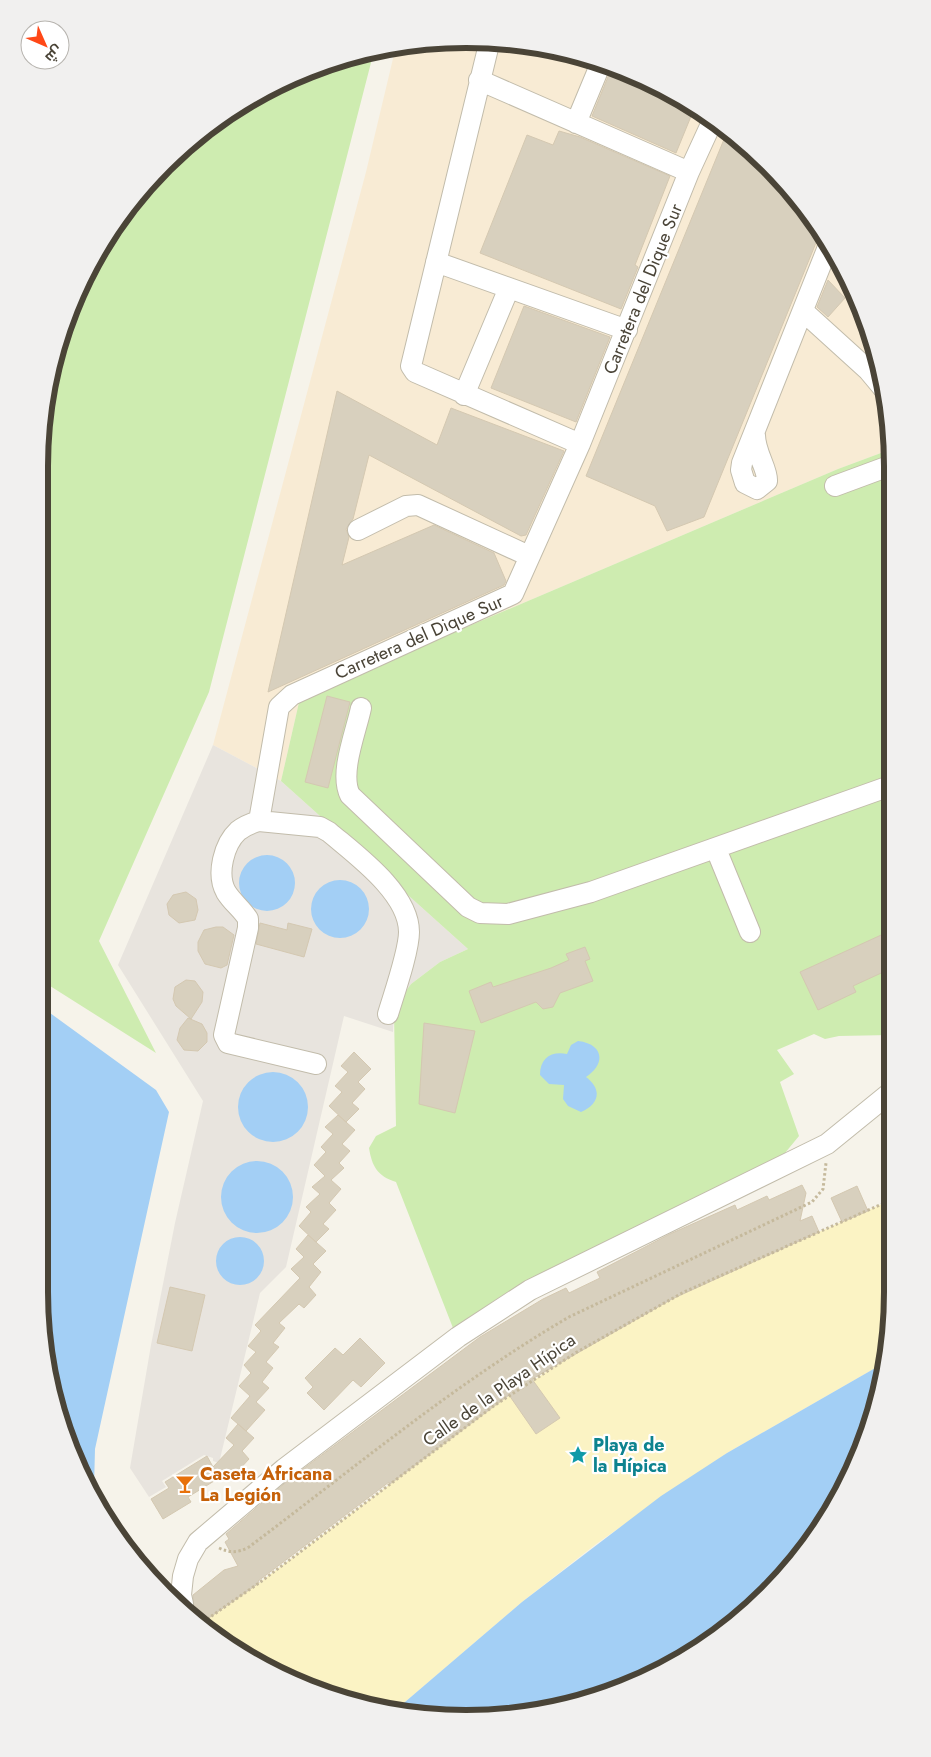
<svg xmlns="http://www.w3.org/2000/svg" width="931" height="1757" viewBox="0 0 931 1757" font-family="Jost,Cairo,sans-serif">
  <style>
    .commercial { fill: #f8ebd4 }
    .industrial { fill: #e8e4de }
    .green { fill: #ceecb0 }
    .sand { fill: #fbf3c4 }
    .water { fill: #a3cff5 }
    .building { fill: #d8d0be; stroke: #d4c8b1 }
    .lines { fill: none; stroke-linecap: round; stroke-linejoin: round }
    .minor-casing { stroke: #c2bcab; stroke-width: 22 }
    .path { stroke: #c5b99c; stroke-width: 3; stroke-dasharray: 2.5 2.5; stroke-linecap: butt }
    .minor { stroke: #fff; stroke-width: 20 }
    .labels { text-anchor: middle; stroke-width: 4.5; stroke-linejoin: round; paint-order: stroke }
    .street-label { font-size: 18px; fill: #4a4437; stroke: #fff }
    .culture-label { font-size: 18px; font-weight: bold; fill: #0d838f; stroke: #fff; text-anchor: start }
    .food-label { font-size: 18px; font-weight: bold; fill: #c56008; stroke: #fff; text-anchor: start }
    .rim { fill: none; stroke: #4a4437; stroke-width: 6 }
  </style>
  <rect width="100%" height="100%" fill="#f6f3ea"/>
  <path class="commercial" d="M494 40 576 53 655 83 747 144 804 206 860 302 889 410V450L838 469 300 698 281 781 213 745 366 172 396 46 410 42Z"/>
  <path class="industrial" d="M213 745 281 781 468 949 440 962 411 984 394 1013 393 1032 344 1016 286 1267 260 1293 219 1463 213 1461V1458L204 1455 162 1481 166 1487 149 1497 130 1468 151 1345 175 1223 203 1101 118 965Z"/>
  <path class="green" d="M374 51 209 692 99 941 156 1053 39 979 40 438 53 355 83 277 127 205 184 144 252 96 329 61Z
    M889 450 890 1035 839 1036 825 1039 814 1034 777 1050 794 1074 780 1082 799 1136 785 1153 503 1295 453 1328 396 1182C377 1176 372 1166 369 1148L376 1136 396 1126 394 1013 401 998 411 984 440 962 468 949 281 781 300 698 838 469Z"/>
  <path class="sand" d="M891 1200V1319L884 1363 727 1453 596 1544 522 1602 398 1708 355 1704 229 1646 203 1622 259 1583 495 1405 577 1352 684 1292Z"/>
  <path class="water" d="M239 883a28 28 0 1 1 56 0a28 28 0 1 1-56 0Z
    M311 909a29 29 0 1 1 58 0a29 29 0 1 1-58 0Z
    M39 1005 156 1090 169 1112 95 1449 94 1487 97 1495 61 1429 39 1291Z
    M578 1041C604 1044 606 1064 586 1077 602 1089 600 1104 581 1112L568 1106 563 1099 564 1085 549 1084 540 1075C540 1058 551 1051 567 1054L571 1045Z
    M238 1107a35 35 0 1 1 70 0a35 35 0 1 1-70 0Z
    M221 1197a36 36 0 1 1 72 0a36 36 0 1 1-72 0Z
    M216 1261a24 24 0 1 1 48 0a24 24 0 1 1-48 0Z
    M884 1363 878 1402 848 1481 804 1552 747 1612 629 1686 494 1717 398 1708 522 1602 661 1496 727 1453Z"/>
  <path class="building" d="M612 67 654 83 694 109 676 153 592 116Z
    M559 131 580 137 670 176 635 265 638 267 621 309 480 253 527 135 553 145Z
    M727 132 747 144 804 206 820 233 704 517 667 531 655 506 586 476Z
    M828 280 845 298 828 317 817 307Z
    M524 306 610 337 576 422 491 388Z
    M337 391 437 445 451 408 564 451 526 535 521 536 369 455 353 519 346 529 349 537 342 565 434 525 494 553 506 581 504 585 268 692Z
    M327 696 350 702 328 788 305 782Z
    M186 892 196 899 198 910 195 920 179 923 169 915 167 904 173 895Z
    M260 923 287 930 288 923 312 929 304 957 256 944Z
    M216 927H223L234 935 227 965 221 968 205 964 198 951V942L204 930Z
    M890 931V969L853 986 856 992 818 1010 800 972Z
    M585 947 590 959 585 961 593 981 560 993 553 1007 543 1009 536 1002 481 1023 469 991 491 982 493 987 551 968 569 960 566 954Z
    M186 980 195 981 203 992 202 1002 191 1019 176 1006 173 999 175 987Z
    M188 1018 202 1024 207 1033V1042L198 1051 184 1050 177 1040 180 1028Z
    M424 1023 475 1031 455 1113 419 1104Z
    M354 1052 371 1069 358 1082 365 1089 352 1103 359 1109 346 1122 329 1106 342 1092 335 1086 348 1072 341 1066Z
    M338 1115 355 1130 342 1144 350 1151 339 1163 344 1168 331 1180 341 1189 329 1203 336 1210 323 1224 329 1229 316 1242 299 1226 311 1212 306 1207 320 1194 312 1187 325 1176 314 1165 326 1152 321 1147 333 1134 325 1127Z
    M802 1185 806 1193 800 1221 812 1216 819 1232 672 1299 532 1379 560 1418 536 1434 509 1395 390 1484 389 1482 258 1581 259 1583 203 1622 193 1614V1595L224 1570 238 1566 225 1542 229 1539 226 1534 291 1478 480 1337 543 1299 566 1288 569 1293 600 1278 597 1272 670 1234 735 1205 737 1210 767 1196 769 1200Z
    M857 1186 868 1211 842 1222 831 1198Z
    M308 1235 326 1251 313 1264 321 1272 309 1287 316 1295 304 1308 299 1304 279 1323 285 1328 273 1343 279 1347 266 1362 273 1368 262 1382 269 1388 256 1402 265 1410 246 1431 231 1418 250 1396 239 1386 251 1373 244 1365 256 1352 248 1346 261 1331 255 1325 300 1278 291 1269 304 1257 296 1249Z
    M170 1287 205 1295 192 1351 157 1343Z
    M360 1338 385 1363 361 1387 353 1380 324 1410 307 1393 313 1387 305 1378 335 1348 343 1355Z
    M238 1424 254 1438 242 1451 249 1459 236 1473 232 1470 188 1497 191 1502 163 1519 151 1499 169 1488 165 1482 207 1456 213 1467 234 1445 226 1438Z"/>
  <g class="lines">
    <g class="minor-casing">
      <path id="minor" d="M490 40 411 366 415 372 580 444
        M479 80 689 172
        M576 123 601 63
        M436 262 627 330
        M803 311 868 370 883 388
        M464 395 509 288
        M755 435C755 453 768 469 767 481L757 489 745 483 741 470 742 463 828 247
        M835 486 889 466
        M358 530 406 506 418 505 529 556
        M361 708C356 732 339 773 350 795L468 907 480 913 508 914 591 892 890 786
        M259 821 320 827 329 832C356 855 409 893 409 932 409 951 394 994 388 1014
        M716 849 750 932
        M316 1064 228 1043 224 1035 248 928V919C242 909 232 902 226 892 216 874 224 844 238 831 244 826 252 823 259 821L279 707 292 695 513 594 580 444 689 172 712 122
        M183 1604 181 1595 183 1576 188 1559 198 1542 284 1469 458 1337 530 1290 827 1144 891 1092"/>
    </g>
    <path class="path" d="M219 1548C230 1553 238 1553 249 1547 354 1468 456 1383 569 1317L812 1202 823 1189 826 1163
      M203 1622 259 1583 495 1405 577 1352 684 1292 891 1200"/>
    <use href="#minor" class="minor"/>
  </g>
  <defs>
    <g id="sight-bare" transform="scale(1.5)"><path d="M0-6L1.8-2.2L6-1.7L2.9 1.2L3.7 5.4L0 3.3L-3.7 5.4L-2.9 1.2L-6-1.7L-1.8-2.2Z" fill="#0f9aa8" stroke="#fff" stroke-width="2.5" paint-order="stroke"/></g>
    <g id="bar-bare" transform="scale(1.5)"><path d="M-6-5H6L.8 .8V4.5H3.5V6h-7V4.5H-.8V.8Z" fill="#e8710a" stroke="#fff" stroke-width="2.5" paint-order="stroke"/></g>
  </defs>
  <g fill-rule="evenodd">
    <use href="#sight-bare" x="578" y="1455"/>
    <use href="#bar-bare" x="185" y="1484"/>
  </g>
  <g class="labels">
    <g class="street-label">
      <text transform="translate(643 289) rotate(-68)" y="6">Carretera del Dique Sur</text>
      <text transform="translate(419 637) rotate(-24)" y="6">Carretera del Dique Sur</text>
      <text transform="translate(499 1390) rotate(-35)" y="6">Calle de la Playa Hípica</text>
    </g>
    <g class="culture-label">
      <text x="593" y="1451">Playa de<tspan x="593" dy="21">la Hípica</tspan></text>
    </g>
    <g class="food-label">
      <text x="200" y="1480">Caseta Africana<tspan x="200" dy="21">La Legión</tspan></text>
    </g>
  </g>
  <path d="M0 0H931V1757H0ZM466 48H466A418 418 0 0 1 884 466V1292A418 418 0 0 1 466 1710H466A418 418 0 0 1 48 1292V466A418 418 0 0 1 466 48Z" fill="#f1f0ef" fill-rule="evenodd"/>
  <path class="rim" d="M466 48H466A418 418 0 0 1 884 466V1292A418 418 0 0 1 466 1710H466A418 418 0 0 1 48 1292V466A418 418 0 0 1 466 48Z"/>
  <g transform="translate(45 45) rotate(135)"><circle r="24" fill="#ffffff" stroke="#b7b4af"/>
  <path d="M0-4L9 19L0 12L-9 19Z" fill="#ff4817"/>
  <text y="-8" font-size="14" font-weight="bold" text-anchor="middle" fill="#4a4437">ش</text>
  </g>
</svg>
